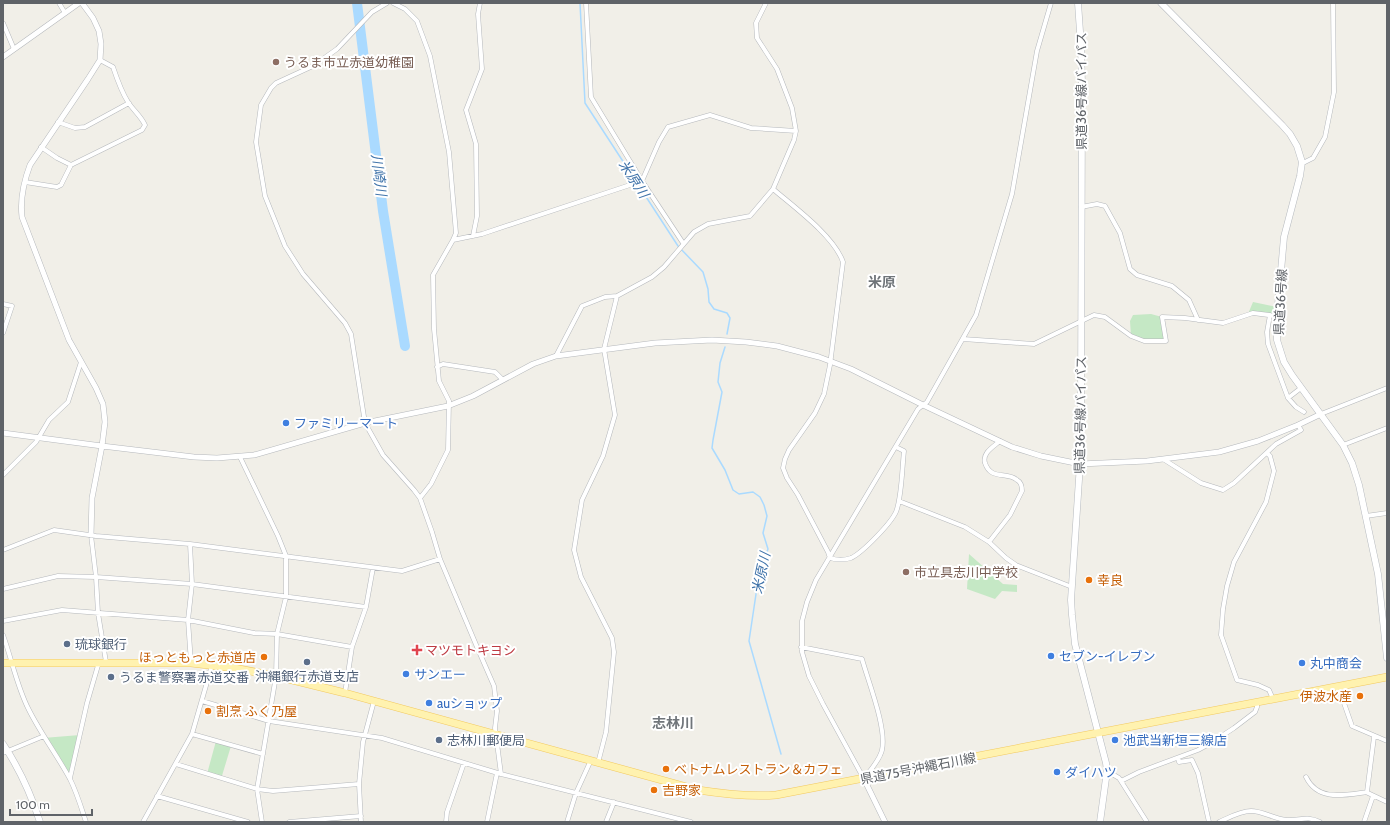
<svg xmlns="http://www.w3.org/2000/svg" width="1390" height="825" viewBox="0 0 1390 825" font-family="Cabin,'Noto Sans JP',sans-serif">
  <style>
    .green { fill: #c5e8c5 }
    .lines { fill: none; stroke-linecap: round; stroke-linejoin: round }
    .stream { stroke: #aadaff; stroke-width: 1.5 }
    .river { stroke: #aadaff; stroke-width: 10 }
    .minor-casing { stroke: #b5b8bc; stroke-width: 5 }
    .tertiary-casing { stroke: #b5b8bc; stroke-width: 6 }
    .secondary-casing { stroke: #b6babf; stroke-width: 7 }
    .primary-casing { stroke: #f2c960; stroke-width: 8 }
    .minor { stroke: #fff; stroke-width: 4 }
    .tertiary { stroke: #fff; stroke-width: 5 }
    .secondary { stroke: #fff; stroke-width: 6 }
    .primary { stroke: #fff2af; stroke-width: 7 }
    .education-dot { fill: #8d6e63; stroke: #fff; stroke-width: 1.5 }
    .shop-dot { fill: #3f7fe0; stroke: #fff; stroke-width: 1.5 }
    .food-dot { fill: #e8710a; stroke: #fff; stroke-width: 1.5 }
    .service-dot { fill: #5c6f8a; stroke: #fff; stroke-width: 1.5 }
    .health-dot { fill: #e0444e; stroke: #fff; stroke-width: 1.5 }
    .labels { text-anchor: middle; stroke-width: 4; stroke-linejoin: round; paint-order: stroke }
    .education-label { font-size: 13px; fill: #785e54; stroke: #fff; text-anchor: start }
    .street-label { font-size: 13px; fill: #5f6368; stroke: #fff }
    .shop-label { font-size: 13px; fill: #366cbe; stroke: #fff; text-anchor: start }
    .food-label { font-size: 13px; fill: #c56008; stroke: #fff; text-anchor: start }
    .service-label { font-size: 13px; fill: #4e5e75; stroke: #fff; text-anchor: start }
    .health-label { font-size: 13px; fill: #be3a42; stroke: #fff; text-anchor: start }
    .water-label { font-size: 14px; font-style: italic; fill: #4174aa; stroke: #fff }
    .neighbourhood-label { font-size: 14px; font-weight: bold; fill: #70757a; stroke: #fff }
  </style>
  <rect width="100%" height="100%" fill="#f1efe8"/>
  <path class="green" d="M1253 302 1277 307 1275 316 1248 314Z
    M1151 314 1162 317 1166 341H1144L1131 336 1130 321 1133 315Z
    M969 554 1003 584 1017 585V592L1002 591 995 599 967 589Z
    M80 735 70 778 43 738Z
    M216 741 231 746 221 779 207 774Z"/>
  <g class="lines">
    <path class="stream" d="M580 3 585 103 678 246 703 272 708 289 709 302 714 309 727 313 730 318 727 334
      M725 347 720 363 718 382 722 392 713 440 712 448 725 470 733 490 739 494 753 492 760 497 764 505 767 516 763 533 768 549 759 574 749 641 781 754"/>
    <path class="river" d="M357 3 383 211 405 346"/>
    <g class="minor-casing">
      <path id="minor" d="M59 3 65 13
        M387 3 372 12 337 49 313 66 276 83 271 88 261 105 256 142 265 196 285 246 303 274 345 323 351 334 365 423 383 455 414 490 420 498 432 532 440 559 477 647 494 686 497 711 495 728 501 774
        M393 3 405 9 417 21 430 56 449 152 456 233 453 240 433 275 434 329 439 381 449 401 448 450 431 484 420 498
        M586 3 591 97 642 181 683 243
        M3 23 14 49
        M58 122 75 128 85 127 129 103
        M41 147 57 158 71 165 142 130 145 125C141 116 133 110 128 102 121 91 117 79 113 67L100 60
        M1302 162H1305L1313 158 1325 137 1334 92 1333 3
        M642 181 659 142 668 127 710 115 751 128 796 131
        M25 182 57 187 61 185 71 165
        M773 189C794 207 834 236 843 262L830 365 824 394 815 413 789 450 785 459 783 468 787 478 798 495 828 552 830 558C836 560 845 560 851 558 862 553 894 521 897 509 902 492 902 469 904 451L896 447
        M1081 207 1097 204 1105 206 1120 233 1130 269 1137 275 1172 286 1189 300 1198 320
        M473 236 477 216 476 144 466 110 482 69 478 14 480 3
        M453 240 482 234 642 181
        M3 304 12 306 3 333
        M1270 315 1267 332 1268 344 1288 398 1296 407 1304 412
        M963 339 1034 344 1094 315 1105 317 1131 336 1144 341H1166L1162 317 1185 318 1223 323 1253 313 1277 316
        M556 356 582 306 605 297 617 296 652 277 664 267 694 232 708 224 750 216 773 189 794 140 796 131 792 108 777 69 757 38 756 23 766 3
        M437 367 443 364 495 372 503 380
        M1288 398 1301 388
        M1321 414 1387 388
        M1343 445 1387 428
        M1267 453 1270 456 1274 471 1266 502 1234 562 1227 586 1223 609 1221 635 1237 680 1258 685 1269 690 1273 699
        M240 457 278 536 286 556V597L277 634 276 676 257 789 262 822
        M1163 459 1201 483 1223 490 1234 483 1276 444 1301 430 1298 425
        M3 475 36 442 49 420 68 402 81 362
        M899 501 965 527 989 542 1006 558 1016 565 1072 587
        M1366 516 1387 513
        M91 535 96 577 98 613 106 662
        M989 542 1010 515 1022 491C1022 487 1021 482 1017 480 1007 471 991 481 985 463 982 453 993 447 1000 441
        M190 544 192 584 188 620 191 663
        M3 550 54 530 96 536 190 544 402 571 440 559
        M3 589 58 576 96 577 192 584 366 607
        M3 621 62 610 188 620 254 633 277 634 352 647
        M3 635C12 660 17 687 29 710 41 734 57 755 70 779 77 793 81 807 86 822
        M801 647 862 659C868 681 887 728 882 750 880 760 870 770 864 779L823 704 809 676 802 652V621L807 602 816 580 918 409 927 402 976 315 1012 194 1037 51 1051 3
        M1338 686 1352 726 1387 741
        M345 693 352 647 366 607 373 568
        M202 701 269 721 382 738 501 774 691 822
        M192 734 263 754
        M3 753 44 736
        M1178 758 1179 762 1192 760 1198 773 1209 822
        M598 763 606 732 614 652 612 638 581 577 574 550 582 500 603 456 615 415 604 349 617 296
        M176 764 257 789 273 791 359 784
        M1107 771 1119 778 1147 822
        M1306 777C1318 802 1345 795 1367 792L1368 793 1387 802
        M70 778 87 703 99 662
        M1121 781 1139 772 1198 750 1211 743 1234 728 1255 712 1257 707V702
        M1367 792 1374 737
        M157 796 248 822
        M143 822 192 734 212 665
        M289 822 361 816
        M361 822 359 784 363 742 374 701
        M446 822 447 812 464 763
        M487 822 497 773
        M567 822 576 793 591 760
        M606 822 614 802
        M1219 822C1228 818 1240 811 1251 811 1263 811 1274 819 1287 820 1300 821 1307 815 1320 822
        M1364 822 1373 796"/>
    </g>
    <g class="tertiary-casing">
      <path id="tertiary" d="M82 3 93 18 99 31 101 44 100 60 88 79 30 165C24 181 20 200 22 217L69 340 96 388 103 404 105 422 102 446 92 498 91 535
        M3 57 79 3
        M3 433 102 446 194 457 217 458 254 455 365 423 448 406 473 396 533 364 556 356 655 343 712 340 746 342 777 346 819 357 851 369 923 405 1012 447 1041 456 1080 464 1147 461 1219 452 1258 441 1298 425 1321 414
        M864 779 885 822"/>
    </g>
    <g class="secondary-casing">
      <path id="secondary" d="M1078 3 1081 46 1082 86 1081 415 1080 464 1071 600 1072 615 1075 644 1106 763 1107 771 1100 822
        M1161 3 1282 125 1290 134 1297 146 1302 162 1300 176 1284 237 1277 316V340L1284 362 1292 375 1343 445 1352 463 1359 485 1378 574 1387 658
        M3 744C19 768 31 794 40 822"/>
    </g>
    <g class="primary-casing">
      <path id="primary" d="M3 663H191L234 668 276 676 345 693 698 790C724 794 750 797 776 795L1387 677"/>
    </g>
    <use href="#minor" class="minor"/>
    <use href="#tertiary" class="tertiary"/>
    <use href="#secondary" class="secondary"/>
    <use href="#primary" class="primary"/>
  </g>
  <g class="education-dot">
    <circle cx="276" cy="62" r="4"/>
    <circle cx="906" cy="572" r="4"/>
  </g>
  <g class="shop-dot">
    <circle cx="286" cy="423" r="4"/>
    <circle cx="1051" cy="656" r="4"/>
    <circle cx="1302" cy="663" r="4"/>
    <circle cx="406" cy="674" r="4"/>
    <circle cx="429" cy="703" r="4"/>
    <circle cx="1115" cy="740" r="4"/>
    <circle cx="1057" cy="772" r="4"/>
  </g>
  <g class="food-dot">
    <circle cx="1089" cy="580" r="4"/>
    <circle cx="264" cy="657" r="4"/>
    <circle cx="1360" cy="696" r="4"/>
    <circle cx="208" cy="711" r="4"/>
    <circle cx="666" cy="769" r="4"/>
    <circle cx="654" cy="790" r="4"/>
  </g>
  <g class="service-dot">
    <circle cx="67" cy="644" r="4"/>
    <circle cx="307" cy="662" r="4"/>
    <circle cx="111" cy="677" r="4"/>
    <circle cx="439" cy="740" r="4"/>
  </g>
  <path class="health-dot" d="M415 644h4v4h4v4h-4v4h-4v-4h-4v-4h4z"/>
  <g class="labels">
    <g class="education-label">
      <text x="284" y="67">うるま市立赤道幼稚園</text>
      <text x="914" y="577">市立具志川中学校</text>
    </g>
    <g class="street-label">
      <text transform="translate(1081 91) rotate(-90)" y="5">県道36号線バイパス</text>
      <text transform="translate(1280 302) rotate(-87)" y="5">県道36号線</text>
      <text transform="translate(1080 415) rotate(-89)" y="5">県道36号線バイパス</text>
      <text transform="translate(918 768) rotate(-11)" y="5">県道75号沖縄石川線</text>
    </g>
    <g class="shop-label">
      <text x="294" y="428">ファミリーマート</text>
      <text x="1059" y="661">セブン-イレブン</text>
      <text x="1310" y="668">丸中商会</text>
      <text x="414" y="679">サンエー</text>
      <text x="437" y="708">auショップ</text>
      <text x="1123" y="745">池武当新垣三線店</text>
      <text x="1065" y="777">ダイハツ</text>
    </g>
    <g class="food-label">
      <text x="1097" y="585">幸良</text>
      <text x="256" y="662" text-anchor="end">ほっともっと赤道店</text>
      <text x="1352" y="701" text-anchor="end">伊波水産</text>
      <text x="216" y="716">割烹 ふく乃屋</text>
      <text x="674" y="774">ベトナムレストラン＆カフェ</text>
      <text x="662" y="795">吉野家</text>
    </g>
    <g class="service-label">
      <text x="75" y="649">琉球銀行</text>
      <text x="307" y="681" text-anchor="middle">沖縄銀行赤道支店</text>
      <text x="119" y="682">うるま警察署赤道交番</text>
      <text x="447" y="745">志林川郵便局</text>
    </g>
    <g class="health-label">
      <text x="425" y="655">マツモトキヨシ</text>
    </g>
    <g class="water-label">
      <text transform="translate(379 175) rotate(83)" y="5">川崎川</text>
      <text transform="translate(634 179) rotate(57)" y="5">米原川</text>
      <text transform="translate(761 573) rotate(-78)" y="5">米原川</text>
    </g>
    <g class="neighbourhood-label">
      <text x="882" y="287">米原</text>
      <text x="673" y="728">志林川</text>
    </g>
  </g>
  <rect width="1390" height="825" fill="none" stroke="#5f6368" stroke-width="8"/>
  <path d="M10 809v6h82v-6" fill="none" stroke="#5f6368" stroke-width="2"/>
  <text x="16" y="809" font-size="12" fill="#5f6368" stroke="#ffffff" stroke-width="3" paint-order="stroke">100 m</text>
</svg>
